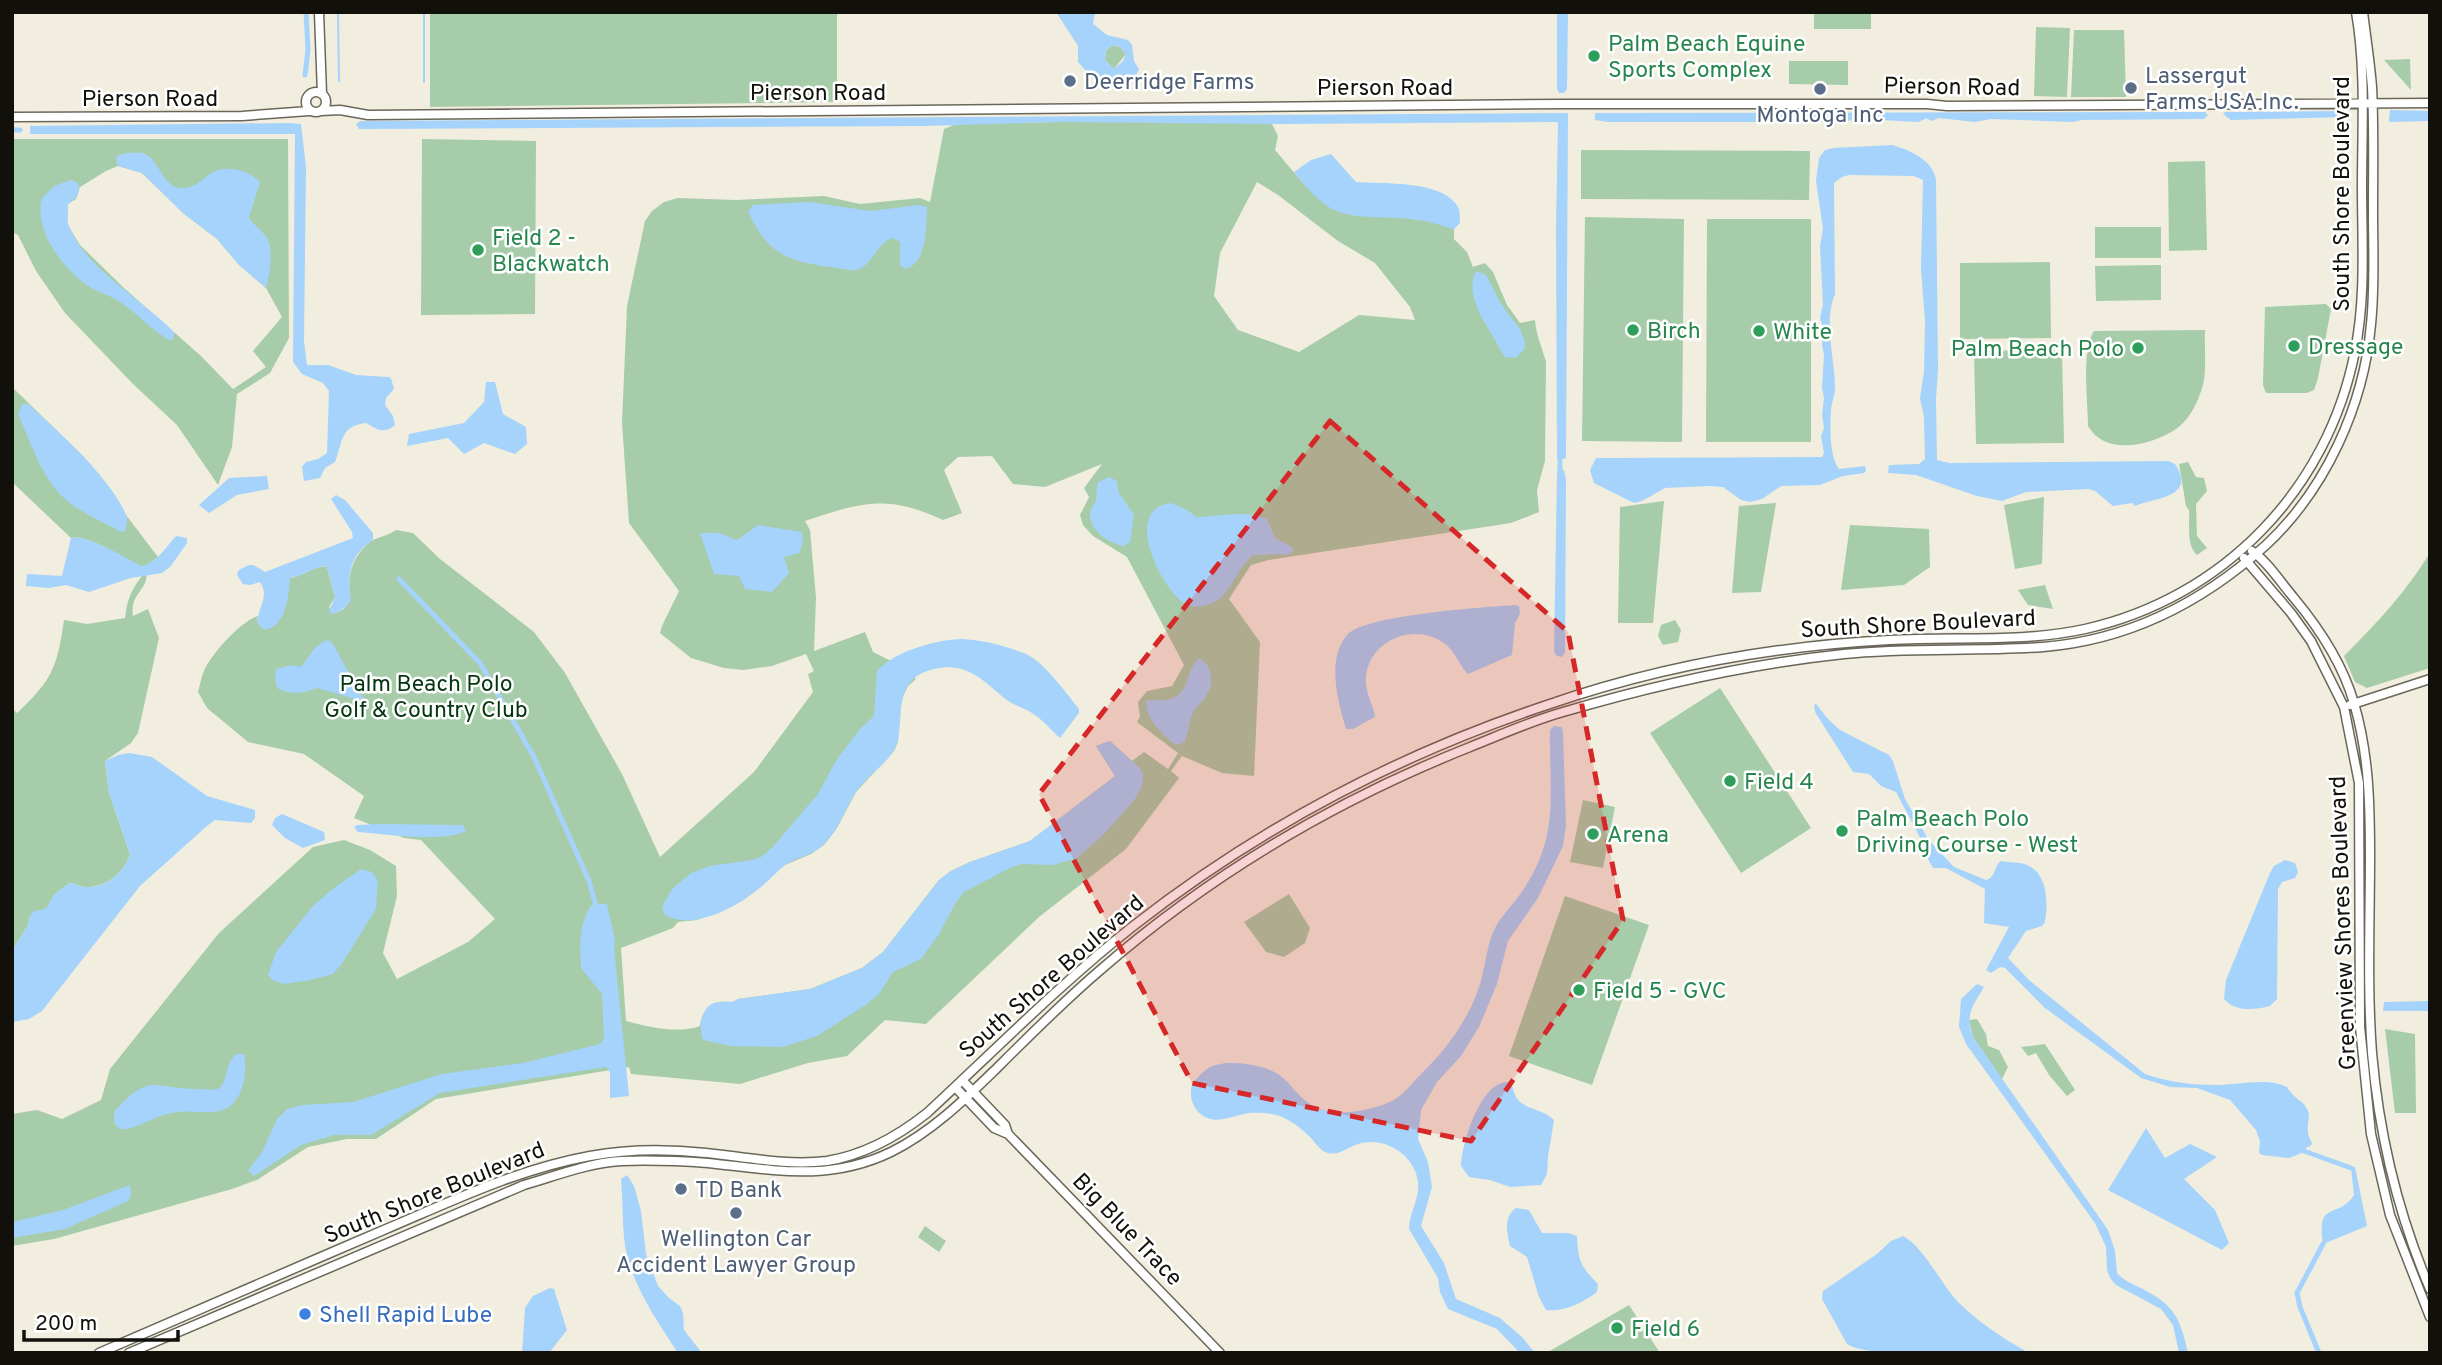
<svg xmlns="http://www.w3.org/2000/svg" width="2442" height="1365" viewBox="0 0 2442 1365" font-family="Overpass,sans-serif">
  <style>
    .green { fill: #a6cca9; fill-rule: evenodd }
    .water { fill: #a5d3fb; fill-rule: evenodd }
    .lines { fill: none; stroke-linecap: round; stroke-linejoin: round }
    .stream { stroke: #a5d3fb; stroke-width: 2 }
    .canal { stroke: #a5d3fb; stroke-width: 5 }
    .secondary-casing { stroke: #6a675a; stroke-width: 11 }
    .secondary { stroke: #fff; stroke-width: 8 }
    .marked { fill: #d62828; fill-opacity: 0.2; stroke: #d62828; stroke-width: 5; stroke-dasharray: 14 9; stroke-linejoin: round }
    .leisure-dot { fill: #2e9e5b; stroke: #fff; stroke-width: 2.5 }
    .service-dot { fill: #5c6f8a; stroke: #fff; stroke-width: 2.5 }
    .shop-dot { fill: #3f7fe0; stroke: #fff; stroke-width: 2.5 }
    .labels { text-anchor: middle; stroke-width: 5; stroke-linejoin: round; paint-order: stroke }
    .leisure-label { font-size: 23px; fill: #27864d; stroke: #fff; text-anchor: start }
    .service-label { font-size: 23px; fill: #4e5e75; stroke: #fff; text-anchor: start }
    .street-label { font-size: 23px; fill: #11100b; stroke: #fff }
    .park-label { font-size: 23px; fill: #043610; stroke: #fff }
    .shop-label { font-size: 23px; fill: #366cbe; stroke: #fff; text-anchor: start }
  </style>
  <rect width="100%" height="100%" fill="#f1eedf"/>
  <path class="green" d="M430 12H837V102L430 107Z
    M1814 12H1871V29H1814Z
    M2036 27 2070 28 2067 97 2034 96Z
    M2074 30H2124L2126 97H2071Z
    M1112 45 1120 47 1126 54 1114 69 1105 60 1106 51Z
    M2410 59 2411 90 2384 60Z
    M1789 61H1848V85L1789 84Z
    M1059 122H1271L1278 136 1275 150 1302 182 1333 209 1436 222 1454 229V239L1467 252 1473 267 1485 263 1493 272 1507 305 1520 323 1535 320C1536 335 1542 347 1546 362L1545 461 1537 490 1539 512 1511 523 1269 560 1251 565 1229 599 1260 642 1254 776 1222 773 1182 756 1171 771 1179 778 1126 849 1039 917 926 1024 885 1020 847 1056 808 1063 740 1084 631 1074 629 1067 436 1099 376 1139H347L308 1147 257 1180 232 1189 54 1239 12 1246V1114L37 1110 62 1119 101 1100 110 1069 219 933 313 847 344 840 370 850 396 866 397 896 383 953 397 979 468 942 495 919 421 840 404 838 354 818 364 796 304 754 248 742 207 708 198 692C200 686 201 677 204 671 211 654 241 621 258 616L257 623 290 578C303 577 316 564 327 567L335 597 329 607 336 613 344 609 350 600C347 576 351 557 371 541 376 538 389 535 396 530L413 533 440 559 534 632 565 673 622 774 660 857 754 772 813 692 808 674 814 671 806 654 772 666 743 670 724 668 691 658 660 633 662 626 679 591 629 523 622 423 627 306 645 221 652 211 664 202 678 198 736 200 824 196 860 204 920 198 930 202 944 129 956 124ZM1257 182 1278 195 1338 241 1375 263 1410 307 1415 320 1359 315 1299 352 1238 330 1214 296 1220 253ZM992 456 1013 484 1045 487 1102 464 1084 488 1089 497 1080 515 1083 525 1093 536 1127 557 1184 665 1172 686 1147 691 1138 702 1140 717 1137 722 1178 753 1168 769 1144 752 1132 761 1110 741 1096 746 1115 776 1030 841 970 862 951 871 939 880 883 952 862 968 810 989 738 999C731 1004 729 1001 721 1002 708 1002 701 1015 700 1026 678 1034 648 1027 626 1021L621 948 673 928 678 922 697 920 742 901 785 865 811 854 824 845 837 828 856 792 894 751 898 742 901 701 908 686 916 679 891 661 873 652 865 632 814 651 816 598 810 530 805 521C862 502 887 494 943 520L962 513 944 470 958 457Z
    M12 139H288L289 338 270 373 237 394 232 447 218 485 177 425 133 384 65 313 36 271 18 235 12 232ZM118 166 142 173 183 213 217 239 239 265 266 288 282 317 253 351 266 367 233 389 201 356 124 288 80 245 67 224 68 204 76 199 80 187 106 171Z
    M422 139 536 141 535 314 421 315Z
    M1581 150 1810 151 1809 200 1581 199Z
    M2205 161 2207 250 2169 251 2168 162Z
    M1585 217 1684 219 1682 442 1582 441Z
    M1707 219H1811V442H1706Z
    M2095 227H2161V258H2095Z
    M2050 262 2051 338 1960 339V263Z
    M2161 265V300L2096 301 2095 266Z
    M2326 304 2331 309 2318 378 2314 390 2307 393H2266L2263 385 2265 307Z
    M2205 330C2204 351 2208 375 2200 394 2196 406 2187 422 2176 429 2152 445 2106 457 2088 426 2088 403 2081 350 2094 331Z
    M2062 350 2064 443 1976 444 1974 351Z
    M12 387 83 456 111 490 126 515 158 557 146 566C151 592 129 591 133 616L148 609 159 638 138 733 131 743 105 761 109 793 130 854C126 872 104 889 85 887 79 887 76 883 69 883L54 895 49 907 30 916 28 925 12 951V708L17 713C52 680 57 668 64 620L87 624 125 618C127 600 131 590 142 576L140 566C124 558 87 534 71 538L12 482Z
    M2188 462 2196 477 2204 478 2207 491 2196 504 2197 536 2207 548 2197 555C2186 546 2190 524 2189 510L2186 506 2179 464Z
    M2044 497 2042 564 2015 569 2004 505Z
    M1664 501 1653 623H1618L1620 507Z
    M1776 503 1761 592 1732 593 1739 506Z
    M1850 525 1929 529 1930 567 1904 585 1841 590Z
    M2430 553V668L2367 688 2355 682 2344 656C2377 623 2405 593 2430 553Z
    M2045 585 2053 609 2028 605 2018 590Z
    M1675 620 1681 630 1678 642 1663 645 1658 636 1661 625Z
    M1720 688 1811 828 1741 873 1650 733Z
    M1583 800 1615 807 1603 868 1570 862Z
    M1289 894 1310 928 1305 943 1284 957 1266 952 1244 922Z
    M1565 896 1649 925 1592 1085 1509 1056Z
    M1977 1019 1986 1034 1988 1046 1999 1050 2008 1067 2002 1079 1973 1037 1969 1020Z
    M2385 1029 2415 1034 2416 1113H2395Z
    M2045 1044 2075 1090 2067 1096 2049 1075 2036 1053 2028 1056 2021 1047Z
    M925 1226 946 1241 939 1252 918 1237Z
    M1629 1305 1660 1353 1548 1352Z"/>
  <path class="water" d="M1056 12H1095L1093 24 1107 35 1128 40 1132 45 1134 61 1139 69 1136 76 1112 83 1095 81 1078 62V46ZM1112 45 1120 47 1126 54 1123 61 1114 69 1105 60 1106 51Z
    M1557 12H1568L1567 89 1564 93H1559L1557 89Z
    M2390 110 2430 111V121L2389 122Z
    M2345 111 2347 114 2346 117 2231 120 2223 114 2225 112Z
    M2205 112 2208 115 2204 119 2082 120 2072 122 1991 119 1975 122 1939 118 1931 121 1926 118 1919 122 1860 119 1839 122H1608L1595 120V113Z
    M1568 113 1566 458 1560 460 1557 458 1556 227 1558 122 1283 124 1059 122 924 126 359 129 356 124 361 121Z
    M288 123 301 124 306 167 304 341 307 365H328L356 375 388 377 391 378 394 389 386 398 385 405 393 416 395 425C383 435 377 429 366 423 339 426 343 443 335 462L325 468 320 478 304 481 302 467 306 462 318 459 327 453 329 391 323 383 302 374 293 362 295 134H30V126Z
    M1892 145C1909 150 1932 159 1936 179L1938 369 1936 399 1937 460 1949 463 2168 461 2175 464C2198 498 2152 498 2135 506L2132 503 2113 506 2095 491 2088 489 2026 492 2002 501 1977 496 1916 475 1888 473 1889 465 1919 464 1925 459 1924 417 1920 398 1924 371 1925 322 1921 268 1923 180 1914 176 1849 175 1842 177 1834 183 1835 294C1823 323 1835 357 1835 388 1835 395 1832 402 1831 409 1830 426 1829 456 1839 469L1865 466 1866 471 1864 473 1843 476 1820 485 1781 486 1762 499 1750 502 1741 500 1723 487 1708 486 1665 488 1642 501 1634 503 1594 483 1590 470 1596 458 1822 457 1824 453 1821 436 1824 428 1822 415 1824 398 1822 388 1824 355 1822 345 1823 328 1820 318 1823 305 1820 246 1823 229 1816 181 1819 158 1825 150 1833 148Z
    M127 153C132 153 139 152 143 153 160 159 162 188 182 188 198 188 203 177 215 171 230 165 250 171 260 182L249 218C254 225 260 229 265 235 275 247 270 274 266 288L239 265 217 239 183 213 142 173 118 166 116 160 117 156Z
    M1331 154 1356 182C1384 184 1443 180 1458 207 1460 211 1460 218 1460 223L1454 229C1439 225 1426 220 1411 219 1386 216 1357 220 1334 210 1321 204 1302 183 1294 172L1311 160Z
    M71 180 78 183C81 193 76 199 68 204 68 211 66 220 69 226 84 267 144 301 174 332L173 339 169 340C150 329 135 311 117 300 107 294 96 292 87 285 62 268 33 229 42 198L54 186Z
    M809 202 871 211 918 205 927 207C926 226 928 263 905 269L900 265V242L893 238C877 244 875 258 863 267 855 273 845 269 837 268 790 262 768 256 748 211L753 205Z
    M1476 271 1486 275 1501 304 1521 331 1525 342V348L1516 358 1505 357 1502 353C1491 330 1462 296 1476 271Z
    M486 382H495L503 414 526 427 527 444 515 454 484 443 464 454 448 438 407 446 409 434 464 423 484 402Z
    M22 404H28C57 430 111 478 126 515 128 520 127 525 125 531L121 532C103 522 81 513 65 499 41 477 31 443 18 414Z
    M1564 470 1566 480 1565 653 1562 657 1557 656 1554 652 1557 471Z
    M267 476 269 489 237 495 209 513 199 505 229 478Z
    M1109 477 1117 481 1118 491 1134 515 1130 542 1124 546C1110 544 1092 532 1090 517 1089 510 1094 506 1096 500 1097 494 1096 488 1098 482Z
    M336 495 345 500 373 533V539C369 544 364 546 360 551 348 565 348 583 351 600 346 608 340 612 332 614L329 611 335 597 327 567C316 564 303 577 290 578 289 596 286 627 264 630L257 623C258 607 270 596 260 582L250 585 243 584 237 575 238 571C253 561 253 565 265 572L353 538 352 532 331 499Z
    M1171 503 1189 511 1196 517C1220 517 1243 509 1267 519L1275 538 1292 547 1293 551 1290 554 1253 555C1238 567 1229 595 1216 601 1208 606 1194 609 1185 604 1161 589 1121 509 1171 503Z
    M758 525 802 532 803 543 799 553 784 557 789 573 772 592 745 589 739 576 714 574 700 533H719L737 540Z
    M176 536 187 538V543L171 566 162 573 131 578 89 592 66 585 49 588 26 586 27 574 62 576 71 538C87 534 125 558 141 566 156 564 166 547 176 536Z
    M1515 605 1519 606 1520 614 1515 623 1512 655 1468 674C1459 665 1456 652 1445 644 1416 622 1372 638 1366 675 1364 693 1373 702 1375 717L1353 729H1346C1338 701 1326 660 1347 635 1363 615 1486 607 1515 605Z
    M962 639C982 640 1007 646 1026 654 1044 662 1067 694 1079 709V713L1060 738C1051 730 1042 719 1032 713 1024 708 1016 706 1008 701 984 682 968 661 934 669 885 680 910 730 892 753 882 768 866 777 856 792 845 808 840 828 826 842 814 856 798 856 785 865 775 873 767 883 757 890 735 908 692 931 665 915L662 907 672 889 691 873 710 866 752 860 761 857 772 848 818 794 837 759 860 729 874 716 877 671C895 651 935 640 962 639Z
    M328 640 333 644 365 702 317 688C303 694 291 695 277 688L275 678 276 669 292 665 301 667C308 658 316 643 328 640Z
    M1200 658 1208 666 1211 675V686L1205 698 1195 709 1191 717 1185 742 1176 745C1162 735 1146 719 1146 701 1155 699 1166 702 1175 697 1191 689 1186 667 1200 658Z
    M1816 704 1828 719 1840 730 1889 755 1893 761 1905 799 1928 839 1954 867 1986 880C1996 878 1994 865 2001 861 2010 863 2021 861 2029 866 2048 875 2048 904 2045 922L2042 926 2026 931 2008 958 2029 980 2145 1074C2167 1082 2193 1085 2216 1085 2239 1085 2267 1077 2287 1087 2293 1098 2304 1101 2307 1109 2313 1121 2302 1125 2312 1143L2311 1146 2307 1147 2304 1152 2289 1158 2262 1155 2259 1153 2260 1141 2256 1130 2230 1100 2197 1088 2170 1087 2141 1078 2045 1008 2005 968 2000 967 1991 973 1986 970 2009 927 1984 923 1985 889 1946 868H1933L1929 861 1922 841 1896 792 1881 786 1869 774 1853 772 1815 712 1814 705Z
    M1554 726 1562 727 1563 732 1566 825 1563 846 1538 898 1508 941 1497 984 1479 1027 1461 1056 1437 1082 1421 1110 1418 1139 1428 1162 1432 1187 1421 1226 1444 1263 1456 1299 1500 1318 1522 1337 1535 1353H1520L1497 1329 1448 1309 1440 1292 1438 1278 1409 1229C1409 1213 1420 1198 1418 1182 1415 1154 1382 1134 1355 1145 1345 1149 1337 1157 1325 1152 1319 1149 1315 1142 1310 1137 1301 1128 1292 1121 1280 1116 1270 1113 1259 1112 1249 1113 1240 1114 1232 1118 1223 1119 1204 1123 1189 1108 1191 1089 1192 1081 1201 1074 1207 1069 1223 1058 1262 1064 1278 1074 1294 1085 1300 1103 1323 1110 1341 1116 1372 1110 1390 1102 1403 1096 1411 1084 1421 1074 1449 1047 1475 1011 1483 972 1487 956 1488 941 1496 926 1501 917 1508 910 1515 901 1530 882 1542 859 1547 835 1554 801 1549 764 1550 730Z
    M1110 741 1140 768 1143 775 1142 785 1135 799 1105 833 1077 858 1053 865 1022 864 1010 868 964 892 955 904 939 934 921 959 893 972 879 994 867 1004 817 1036 783 1047 731 1046 703 1040C698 1026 701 1003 720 1002 728 1001 730 1004 738 999L810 989 862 968 883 952 939 880 951 871 970 862 1030 841 1115 776 1096 746Z
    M129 753 152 757 207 796 255 810V818L251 823 215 820 207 826 140 886 42 1011 29 1019 12 1022V951L28 925 30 916 34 911C53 909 45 905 55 894 59 890 65 887 69 883 76 883 79 887 86 887 104 889 126 872 130 854L109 793 105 761 118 755Z
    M282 814 324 832 325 840 303 848 285 838 272 825 275 818Z
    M378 824 463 825 466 831C443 843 385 834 358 832L354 827 357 825Z
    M2285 860 2295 863 2298 872 2295 878 2282 882 2278 889 2277 999 2270 1006C2254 1010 2235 1012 2224 999L2226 980 2270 873 2274 866Z
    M361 869 372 872 378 881 376 909 343 962 333 974 311 980 284 984 272 980 268 975 276 952 313 906 330 891Z
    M596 904H607L615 941 614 948 629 1096 610 1098V1072L606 1067 440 1093 371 1135H334L301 1145 254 1176 248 1170 261 1154 277 1119 287 1109 302 1105 353 1102 442 1074 523 1063 600 1044 604 1039 602 994 581 968 580 943 583 923 590 906Z
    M1977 984 1984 987C1972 1007 1965 1014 1973 1037L2108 1230 2115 1251 2117 1273C2123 1280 2132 1284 2141 1288 2174 1305 2180 1317 2188 1353H2179L2173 1325 2161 1309 2116 1285 2110 1278 2107 1270 2106 1247 2095 1223 1966 1044 1959 1027 1961 999Z
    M2430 1001V1011H2383L2384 1002Z
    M236 1054H244C248 1073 243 1103 223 1110 209 1115 193 1110 179 1112 161 1113 145 1124 128 1129H120L114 1123V1112C151 1071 152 1089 198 1089 206 1089 213 1091 220 1088 229 1078 224 1065 236 1054Z
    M1507 1082 1512 1085C1517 1113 1537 1104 1554 1120L1548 1157 1547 1174 1541 1185 1510 1187 1490 1180 1469 1177 1461 1166C1462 1143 1480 1083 1507 1082Z
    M2146 1128 2165 1158 2190 1144 2217 1157 2184 1179 2215 1210 2229 1243 2222 1250 2108 1190Z
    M2355 1167 2367 1226 2323 1244C2316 1199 2338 1220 2354 1195L2351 1168Z
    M627 1175 634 1186 641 1211 646 1254 658 1286 669 1298 680 1306 683 1313 684 1330 702 1353H678C656 1319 632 1286 625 1245 622 1223 623 1200 621 1179Z
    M130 1185 131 1195 128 1201 65 1229 12 1238V1222L63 1210Z
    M1516 1208 1529 1210 1542 1233H1568L1577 1236C1578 1260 1580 1266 1598 1284L1597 1292C1582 1303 1566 1312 1546 1310L1539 1297 1527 1257 1510 1246C1507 1232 1503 1217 1516 1208Z
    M1903 1236C1922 1245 1942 1285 1958 1302 1978 1322 2004 1339 2029 1353 1994 1353 1871 1360 1847 1344L1822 1299 1823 1291 1877 1254 1891 1241Z
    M550 1288 554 1289 567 1330 549 1353H522L525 1308 533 1296Z"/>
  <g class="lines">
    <path class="stream" d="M338 12 339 81
      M424 12V82"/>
    <path class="canal" d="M305 75 308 50 306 12
      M12 130H20
      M1560 475V453
      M399 579 480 663 534 757 589 881 597 910
      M2304 1151 2351 1168
      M2319 1353 2300 1307 2297 1293 2323 1244"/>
    <g class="secondary-casing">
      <path id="secondary" d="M319 12 322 94
        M306 102a10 10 0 1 1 20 0a10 10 0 1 1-20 0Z
        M321 111 340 110 368 115 1564 104H1927L1947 106 2430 103
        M12 117 242 116 309 111
        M2252 551C2268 562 2281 583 2294 598 2319 628 2343 665 2354 703 2369 754 2370 804 2370 856 2370 921 2367 987 2372 1053 2379 1133 2398 1214 2430 1289
        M2244 558 2291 613 2311 641 2344 707 2359 783 2360 1027 2371 1134 2390 1215 2430 1317
        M2350 705 2430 679
        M962 1080 1005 1125 1008 1134
        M955 1087 994 1128 1008 1134 1220 1353
        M99 1353C194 1312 290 1270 386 1229 452 1201 518 1169 590 1156 628 1149 668 1149 706 1153 746 1157 787 1166 827 1161 864 1155 898 1136 927 1113 995 1050 1060 984 1132 927 1257 829 1397 755 1547 705 1657 667 1774 646 1890 640 1955 636 2021 643 2085 629 2223 598 2328 490 2355 351 2366 297 2362 241 2362 187 2362 129 2366 69 2356 12
        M129 1353 524 1185C555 1176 588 1163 621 1161 649 1160 679 1161 708 1163 774 1170 829 1182 891 1152 932 1132 966 1098 998 1067 1031 1034 1063 1002 1098 972 1208 876 1334 801 1470 747 1500 735 1531 721 1563 712 1655 685 1748 664 1844 654 1910 647 1977 652 2043 647 2129 640 2203 602 2266 545 2326 489 2364 405 2371 324 2375 287 2373 249 2373 212 2373 170 2374 128 2372 87 2370 62 2366 37 2363 12"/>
    </g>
    <use href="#secondary" class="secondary"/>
  </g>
  <path class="marked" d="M1330 421 1568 632 1623 920 1471 1141 1192 1083 1039 794Z"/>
  <g class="leisure-dot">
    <circle cx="1594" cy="56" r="7"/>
    <circle cx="478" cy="250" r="7"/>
    <circle cx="1633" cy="330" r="7"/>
    <circle cx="1759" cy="331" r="7"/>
    <circle cx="2294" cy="346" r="7"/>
    <circle cx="2138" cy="348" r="7"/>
    <circle cx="1730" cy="781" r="7"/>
    <circle cx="1842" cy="831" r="7"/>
    <circle cx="1593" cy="834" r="7"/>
    <circle cx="1579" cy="990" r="7"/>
    <circle cx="1617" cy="1328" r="7"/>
  </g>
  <g class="service-dot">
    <circle cx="1070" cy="81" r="7"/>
    <circle cx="2131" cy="88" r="7"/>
    <circle cx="1820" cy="89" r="7"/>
    <circle cx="681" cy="1189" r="7"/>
    <circle cx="736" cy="1213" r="7"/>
  </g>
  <circle class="shop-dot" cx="305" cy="1314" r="7"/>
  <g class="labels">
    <g class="leisure-label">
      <text x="1608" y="51">Palm Beach Equine<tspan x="1608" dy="26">Sports Complex</tspan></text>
      <text x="492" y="245">Field 2 -<tspan x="492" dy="26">Blackwatch</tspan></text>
      <text x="1647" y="338">Birch</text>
      <text x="1773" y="339">White</text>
      <text x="2308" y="354">Dressage</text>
      <text x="2124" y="356" text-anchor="end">Palm Beach Polo</text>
      <text x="1744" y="789">Field 4</text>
      <text x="1856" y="826">Palm Beach Polo<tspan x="1856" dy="26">Driving Course - West</tspan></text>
      <text x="1607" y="842">Arena</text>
      <text x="1593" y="998">Field 5 - GVC</text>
      <text x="1631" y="1336">Field 6</text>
    </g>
    <g class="service-label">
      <text x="2145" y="83">Lassergut<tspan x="2145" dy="26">Farms USA Inc.</tspan></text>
      <text x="1084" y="89">Deerridge Farms</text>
      <text x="1820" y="122" text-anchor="middle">Montoga Inc</text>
      <text x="695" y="1197">TD Bank</text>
      <text x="736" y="1246" text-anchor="middle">Wellington Car<tspan x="736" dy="26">Accident Lawyer Group</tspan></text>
    </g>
    <g class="street-label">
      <text transform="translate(1952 86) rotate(1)" y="8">Pierson Road</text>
      <text x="1385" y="95">Pierson Road</text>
      <text x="818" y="100">Pierson Road</text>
      <text x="150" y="106">Pierson Road</text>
      <text transform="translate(2341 194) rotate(-90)" y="8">South Shore Boulevard</text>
      <text transform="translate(1918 623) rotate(-3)" y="8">South Shore Boulevard</text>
      <text transform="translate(2342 923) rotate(-92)" y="8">Greenview Shores Boulevard</text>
      <text transform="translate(1051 976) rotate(-41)" y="8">South Shore Boulevard</text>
      <text transform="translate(434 1192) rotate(-22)" y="8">South Shore Boulevard</text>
      <text transform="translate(1128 1229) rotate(46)" y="8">Big Blue Trace</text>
    </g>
    <g class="park-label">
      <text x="426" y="691">Palm Beach Polo<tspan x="426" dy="26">Golf &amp; Country Club</tspan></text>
    </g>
    <g class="shop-label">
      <text x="319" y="1322">Shell Rapid Lube</text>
    </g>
  </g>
  <rect width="2442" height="1365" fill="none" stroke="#11100b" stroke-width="28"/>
  <path d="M24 1330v10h154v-10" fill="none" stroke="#11100b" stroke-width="3.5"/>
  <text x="35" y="1330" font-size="21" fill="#11100b" stroke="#ffffff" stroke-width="5" paint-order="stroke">200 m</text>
</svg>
